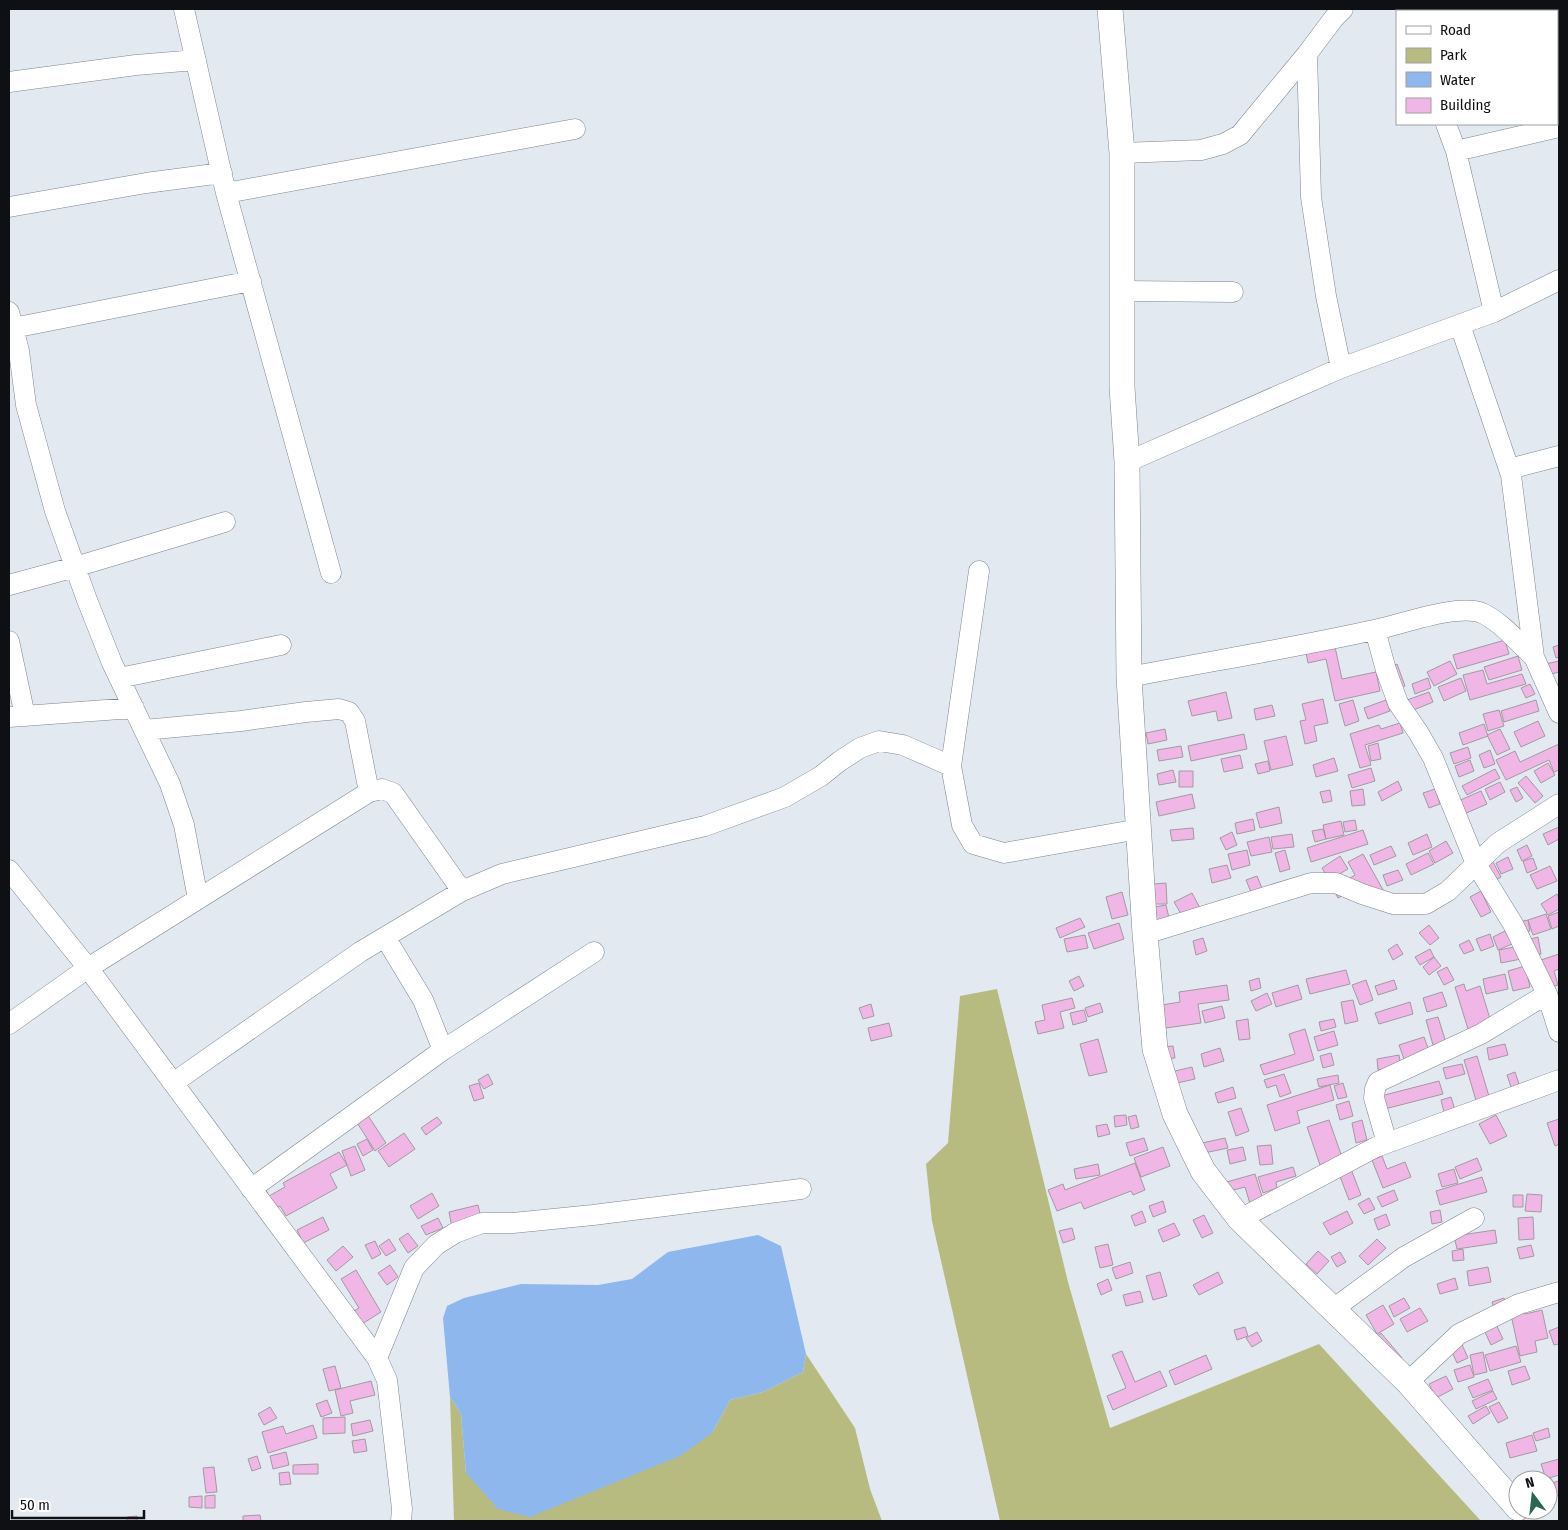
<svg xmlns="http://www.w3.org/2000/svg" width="1568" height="1530" viewBox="0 0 1568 1530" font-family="'Fira Sans Condensed',sans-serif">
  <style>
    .green { fill: #b7bb80 }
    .water { fill: #8eb7ed }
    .building { fill: #f0b7e6; stroke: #a29aa0 }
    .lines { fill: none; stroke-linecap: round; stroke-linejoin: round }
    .minor-casing { stroke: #7e858c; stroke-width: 21 }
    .tertiary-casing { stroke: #7e858c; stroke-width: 26 }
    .minor { stroke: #fff; stroke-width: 20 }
    .tertiary { stroke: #fff; stroke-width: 25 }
  </style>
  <rect width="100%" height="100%" fill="#e2e9f1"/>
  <path class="green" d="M997 989 1068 1282 1110 1428 1319 1344 1481 1521H1000L932 1221 926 1164 948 1143 960 996Z
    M806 1354 855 1428 870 1489 882 1521H454L450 1397 461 1414 466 1473 712 1433 730 1400 763 1392 803 1372Z"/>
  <path class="water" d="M758 1235 781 1246 806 1354 803 1372 763 1392 730 1400 712 1433 680 1456 530 1517 498 1509 466 1473 461 1414 450 1397 443 1318 447 1306 464 1298 521 1284 598 1285 632 1279 668 1252Z"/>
  <path class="building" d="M1505 640 1509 654 1457 669 1453 655Z
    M1559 645V657L1556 658 1553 647Z
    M1335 647 1342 679 1376 672 1380 691 1335 701 1326 659 1308 663 1306 653Z
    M1518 656 1522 670 1489 680 1484 667Z
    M1450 661 1457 674 1434 686 1427 672Z
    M1559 661V672L1544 676 1541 665Z
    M1397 664 1405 686 1394 690 1386 668Z
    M1483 670 1487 684 1522 674 1526 684 1470 700 1463 675Z
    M1428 678 1431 688 1415 694 1412 684Z
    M1461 678 1466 691 1444 701 1438 687Z
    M1530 684 1535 694 1526 698 1521 688Z
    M1226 692 1232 718 1218 721 1216 711 1192 716 1188 701Z
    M1429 692 1433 702 1411 711 1407 700Z
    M1323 699 1328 723 1314 726 1317 741 1305 744 1300 721 1306 720 1302 704Z
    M1353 700 1359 721 1345 726 1339 704Z
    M1386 700 1390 711 1368 719 1364 708Z
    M1536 700 1539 711 1504 722 1501 711Z
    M1272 705 1275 716 1256 720 1254 709Z
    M1499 710 1504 726 1488 731 1483 714Z
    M1538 721 1545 736 1521 747 1514 732Z
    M1400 723 1403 733 1365 745 1371 765 1360 768 1350 734 1379 725 1381 729Z
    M1484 724 1488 736 1463 745 1459 733Z
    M1165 729 1167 740 1148 744 1146 733Z
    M1500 729 1510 749 1497 755 1487 735Z
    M1244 734 1247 749 1191 761 1188 746Z
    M1286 736 1293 765 1271 770 1264 741Z
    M1378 743 1381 759 1371 761 1368 746Z
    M1559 744V770L1554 772 1549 760 1506 780 1496 760 1515 751 1520 762Z
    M1181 746 1183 757 1159 761 1157 750Z
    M1468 747 1471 758 1454 764 1450 753Z
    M1490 750 1495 764 1484 768 1479 755Z
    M1240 755 1243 768 1224 772 1221 759Z
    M1334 758 1338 771 1316 777 1313 765Z
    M1470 760 1474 771 1459 777 1455 766Z
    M1268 761 1270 771 1258 774 1255 764Z
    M1548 763 1555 775 1541 783 1534 771Z
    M1371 768 1375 781 1352 788 1348 775Z
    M1495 769 1500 778 1467 795 1462 786Z
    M1173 770 1176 782 1159 785 1157 774Z
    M1179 771H1193V787H1179Z
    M1526 776 1543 796 1535 803 1518 783Z
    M1398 781 1402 790 1382 801 1378 792Z
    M1500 782 1505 792 1490 800 1485 789Z
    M1517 787 1523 798 1516 802 1510 790Z
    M1363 789 1365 805 1352 806 1350 791Z
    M1435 789 1440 804 1429 808 1423 793Z
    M1330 790 1332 801 1323 803 1320 792Z
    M1481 791 1487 804 1455 818 1449 805Z
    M1192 794 1195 808 1159 816 1156 802Z
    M1279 807 1282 823 1260 828 1256 813Z
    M1253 819 1255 830 1237 834 1235 823Z
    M1355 820 1357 830 1345 832 1343 822Z
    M1341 821 1344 835 1326 839 1323 825Z
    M1559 827V839L1548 845 1543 834Z
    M1193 828 1194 839 1172 841 1170 830Z
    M1323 829 1326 839 1315 842 1312 831Z
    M1363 830 1368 844 1311 862 1307 848Z
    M1232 832 1237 845 1226 850 1220 838Z
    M1292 834 1294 847 1273 849 1271 837Z
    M1427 834 1432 847 1413 855 1408 843Z
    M1269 837 1272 852 1251 856 1247 842Z
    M1446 841 1453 853 1435 863 1429 851Z
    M1527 845 1532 856 1522 861 1517 850Z
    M1391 846 1396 856 1374 865 1370 855Z
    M1247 850 1250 865 1232 870 1228 854Z
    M1285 850 1290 869 1280 872 1275 853Z
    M1428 853 1434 864 1411 875 1406 864Z
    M1363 854 1386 895 1363 884 1338 898 1333 888 1355 875 1348 862Z
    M1340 856 1348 869 1329 880 1322 868Z
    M1508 857 1513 869 1501 874 1496 863Z
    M1533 858 1537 869 1527 873 1523 861Z
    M1493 862 1501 877 1487 885 1479 869Z
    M1227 865 1231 878 1212 883 1209 869Z
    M1550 866 1557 881 1537 889 1530 875Z
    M1398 870 1403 880 1387 886 1383 875Z
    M1257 876 1264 893 1253 897 1246 880Z
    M1166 883 1167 904H1155L1154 884Z
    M1481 891 1491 912 1481 917 1470 897Z
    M1122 892 1128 915 1112 919 1106 897Z
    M1192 893 1200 908 1183 917 1174 902Z
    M1557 894 1559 898V909L1548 915 1541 904Z
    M1166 905 1171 927 1159 930 1154 907Z
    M1559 912V926L1552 929 1548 916Z
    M1546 914 1551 929 1533 935 1528 920Z
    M1080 918 1085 927 1060 938 1056 928Z
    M1528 920 1530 931 1512 934 1510 924Z
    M1119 923 1124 939 1094 949 1088 933Z
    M1429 925 1439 938 1430 945 1419 933Z
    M1505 931 1512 944 1498 950 1493 937Z
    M1490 934 1494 946 1481 951 1476 939Z
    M1085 935 1088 948 1067 952 1064 939Z
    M1538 937 1541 954 1526 957 1523 941Z
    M1203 938 1207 951 1196 955 1193 941Z
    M1469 940 1474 950 1464 954 1459 945Z
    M1397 944 1403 954 1393 960 1388 950Z
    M1519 946 1521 959 1501 963 1499 950Z
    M1430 949 1434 957 1420 965 1415 957Z
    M1559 954V969L1554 971 1558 985 1544 989 1535 962Z
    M1434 957 1441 966 1429 975 1423 967Z
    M1525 966 1530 987 1513 991 1508 971Z
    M1447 967 1454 980 1444 985 1437 972Z
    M1346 970 1350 984 1310 994 1306 979Z
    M1505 974 1508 989 1486 994 1483 979Z
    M1079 976 1084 986 1074 991 1069 981Z
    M1259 978 1261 988 1251 991 1249 981Z
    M1366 980 1373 1000 1360 1005 1352 985Z
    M1394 980 1397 989 1378 995 1375 986Z
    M1464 984 1466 991 1480 986 1491 1022 1468 1029 1455 987Z
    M1227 985 1229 1000 1198 1004 1201 1023 1159 1029 1156 1006 1180 1002 1179 992Z
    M1298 985 1302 999 1276 1007 1272 993Z
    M1442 992 1447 1006 1427 1012 1423 998Z
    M1267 993 1272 1004 1256 1011 1251 1001Z
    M1072 998 1075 1008 1060 1012 1064 1028 1038 1034 1035 1022 1045 1020 1042 1005Z
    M1353 1000 1358 1021 1345 1024 1341 1002Z
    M1410 1002 1413 1014 1379 1024 1375 1013Z
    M1100 1003 1103 1012 1088 1017 1085 1008Z
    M871 1004 874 1016 863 1019 859 1008Z
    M1222 1006 1225 1018 1205 1023 1202 1011Z
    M1084 1010 1087 1021 1073 1025 1070 1013Z
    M1438 1017 1448 1049 1435 1052 1426 1020Z
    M1248 1019 1250 1039 1239 1040 1236 1021Z
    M1334 1019 1336 1027 1321 1031 1319 1022Z
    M889 1023 892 1036 871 1041 868 1028Z
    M1305 1029 1314 1060 1264 1075 1260 1065 1295 1054 1289 1034Z
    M1334 1031 1338 1045 1318 1051 1314 1037Z
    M1424 1037 1429 1051 1404 1059 1399 1045Z
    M1098 1039 1107 1072 1089 1076 1080 1044Z
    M1505 1044 1508 1055 1489 1060 1487 1048Z
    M1173 1046 1175 1058 1164 1059 1163 1047Z
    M1220 1048 1224 1061 1204 1067 1201 1054Z
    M1331 1053 1334 1065 1323 1068 1320 1056Z
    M1399 1055 1401 1067 1378 1070 1377 1059Z
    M1477 1056 1491 1103 1478 1107 1464 1060Z
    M1462 1064 1465 1074 1446 1079 1443 1068Z
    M1192 1067 1195 1079 1173 1084 1171 1072Z
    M1515 1072 1521 1090 1513 1093 1507 1075Z
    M488 1074 493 1084 484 1089 478 1080Z
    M1284 1074 1291 1093 1280 1097 1276 1085 1267 1088 1264 1080Z
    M1338 1075 1339 1083 1319 1087 1317 1079Z
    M1439 1081 1443 1094 1377 1111 1373 1098Z
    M479 1083 484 1098 474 1101 469 1086Z
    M1343 1083 1347 1097 1338 1099 1334 1086Z
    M1330 1085 1334 1100 1297 1111 1300 1123 1275 1131 1267 1105Z
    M1233 1087 1236 1098 1218 1103 1215 1093Z
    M1451 1097 1456 1113 1445 1116 1441 1100Z
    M1349 1101 1353 1116 1340 1120 1336 1105Z
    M1241 1108 1249 1131 1236 1136 1228 1112Z
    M367 1114 386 1143 375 1151 356 1121Z
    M1126 1115 1127 1125 1115 1127 1114 1116Z
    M1136 1115 1139 1127 1131 1129 1128 1117Z
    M1496 1115 1507 1136 1490 1144 1479 1124Z
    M437 1117 442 1123 426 1135 421 1128Z
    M1559 1119V1144L1555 1146 1547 1123Z
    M1329 1120 1342 1157 1320 1165 1307 1127Z
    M1362 1120 1367 1140 1356 1143 1352 1123Z
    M1107 1124 1110 1134 1098 1137 1096 1126Z
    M404 1133 415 1149 389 1167 378 1151Z
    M1144 1138 1148 1150 1130 1156 1126 1143Z
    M1225 1138 1228 1148 1204 1153 1202 1143Z
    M367 1139 373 1150 363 1156 357 1144Z
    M1271 1145 1273 1164 1260 1165 1257 1146Z
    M355 1146 365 1170 351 1176 342 1151Z
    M1163 1147 1170 1166 1141 1177 1134 1158Z
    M1243 1147 1246 1160 1230 1164 1227 1150Z
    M339 1152 347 1165 330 1174 337 1188 286 1216 280 1206 268 1213 263 1184 269 1196 285 1187 283 1183Z
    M1382 1156 1387 1169 1405 1162 1411 1177 1383 1188 1372 1160Z
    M1477 1158 1482 1170 1460 1179 1455 1167Z
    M1135 1163 1145 1190 1133 1195 1131 1191 1084 1209 1081 1202 1057 1211 1048 1190 1063 1184 1065 1190Z
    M1098 1164 1100 1175 1076 1179 1074 1169Z
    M1293 1167 1296 1176 1276 1182 1277 1188 1263 1193 1258 1177Z
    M1351 1169 1361 1195 1349 1200 1339 1174Z
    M1454 1169 1458 1183 1442 1187 1438 1174Z
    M1255 1174 1264 1203 1251 1207 1245 1187 1219 1194 1216 1185Z
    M1482 1177 1487 1192 1440 1205 1436 1191Z
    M1394 1190 1398 1200 1382 1207 1377 1197Z
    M432 1193 439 1206 418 1219 410 1206Z
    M1527 1194 1542 1195 1541 1212 1525 1211Z
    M1513 1195H1523V1207H1513Z
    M1369 1198 1375 1209 1364 1214 1358 1204Z
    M1163 1201 1166 1212 1153 1217 1149 1206Z
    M478 1205 482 1222 452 1228 449 1212Z
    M1440 1210 1442 1222 1432 1224 1430 1212Z
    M1142 1211 1146 1222 1135 1226 1131 1216Z
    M1347 1211 1353 1223 1330 1235 1323 1223Z
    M1386 1214 1390 1225 1378 1230 1374 1219Z
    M1204 1215 1213 1233 1202 1238 1193 1220Z
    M323 1217 329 1230 303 1243 297 1230Z
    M1533 1217 1534 1239 1519 1240 1518 1218Z
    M438 1218 443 1228 426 1235 421 1226Z
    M1174 1223 1180 1235 1163 1242 1158 1230Z
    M1072 1228 1075 1239 1063 1243 1059 1231Z
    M1495 1230 1497 1243 1457 1249 1454 1236Z
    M408 1233 418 1246 408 1253 399 1239Z
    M389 1239 396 1250 386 1256 379 1246Z
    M1377 1239 1386 1248 1368 1265 1359 1256Z
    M375 1241 381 1254 372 1259 365 1245Z
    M1108 1244 1113 1265 1100 1268 1095 1247Z
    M1531 1245 1534 1256 1520 1259 1517 1248Z
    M343 1246 353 1257 336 1271 327 1260Z
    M1463 1249 1464 1260 1453 1261 1452 1251Z
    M1318 1251 1329 1261 1317 1274 1306 1264Z
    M1340 1252 1346 1262 1337 1267 1331 1257Z
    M1130 1262 1133 1273 1116 1279 1112 1268Z
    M390 1265 398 1277 387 1285 378 1273Z
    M1488 1267 1491 1282 1469 1286 1467 1271Z
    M356 1270 381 1312 362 1324 354 1311 359 1308 341 1279Z
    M1160 1272 1167 1296 1153 1300 1146 1276Z
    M1218 1272 1223 1283 1199 1295 1193 1285Z
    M1455 1278 1458 1289 1440 1294 1437 1284Z
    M1108 1279 1112 1290 1101 1295 1097 1284Z
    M1140 1291 1143 1302 1126 1306 1123 1295Z
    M1404 1298 1410 1308 1394 1317 1389 1306Z
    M1504 1298 1507 1309 1495 1312 1492 1302Z
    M1383 1305 1394 1324 1377 1334 1366 1315Z
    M1420 1308 1428 1321 1407 1332 1400 1319Z
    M1542 1310 1548 1338 1535 1341 1537 1352 1520 1356 1511 1315 1524 1312 1525 1314Z
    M1495 1322 1503 1339 1491 1345 1483 1328Z
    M1245 1327 1248 1336 1237 1340 1234 1330Z
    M1559 1327V1344L1554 1345 1549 1331Z
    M1257 1332 1262 1341 1252 1347 1246 1338Z
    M1381 1333 1402 1358 1394 1363 1374 1339Z
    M1459 1338 1468 1358 1457 1363 1448 1343Z
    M1516 1346 1521 1362 1490 1371 1485 1355Z
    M1122 1351 1135 1382 1160 1371 1167 1386 1113 1410 1107 1396 1126 1388 1112 1355Z
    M1483 1352 1487 1372 1474 1375 1470 1355Z
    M1206 1355 1212 1369 1175 1385 1169 1371Z
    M1470 1365 1474 1377 1458 1382 1454 1370Z
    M335 1366 341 1388 329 1391 323 1369Z
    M1525 1366 1530 1379 1512 1385 1508 1371Z
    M1446 1376 1453 1389 1436 1398 1429 1384Z
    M1488 1379 1493 1390 1473 1398 1468 1387Z
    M371 1381 375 1395 350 1401 353 1413 341 1416 335 1390Z
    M1493 1391 1497 1399 1476 1409 1472 1401Z
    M327 1400 332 1413 321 1417 316 1404Z
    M1499 1402 1508 1418 1498 1423 1489 1407Z
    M1486 1406 1490 1413 1473 1424 1468 1416Z
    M270 1407 277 1418 264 1425 258 1414Z
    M345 1417V1433L323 1434V1418Z
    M370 1420 373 1431 353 1436 351 1424Z
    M313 1425 317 1438 268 1453 262 1432 283 1426 286 1434Z
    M1548 1428 1550 1437 1536 1441 1533 1433Z
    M1532 1435 1537 1451 1510 1458 1506 1443Z
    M365 1439 367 1451 354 1453 352 1441Z
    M286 1452 289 1465 273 1469 270 1456Z
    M257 1456 261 1468 252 1471 248 1459Z
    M1559 1459V1475L1546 1479 1541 1464Z
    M318 1464V1474H293V1465Z
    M214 1467 217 1492 206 1493 203 1468Z
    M289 1472 291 1484 280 1485 279 1473Z
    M1559 1481V1495L1548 1498V1484Z
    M215 1495V1508H205V1496Z
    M202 1496V1508L189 1507V1497Z
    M260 1515 261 1521H243V1516Z
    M137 1516V1521H127V1517Z"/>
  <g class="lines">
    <g class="minor-casing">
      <path id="minor" d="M184 9 226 193 331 573
        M1411 9 1412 11
        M1557 29H1559
        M1307 54 1311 197 1326 296 1341 368
        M9 82 136 65 196 60
        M1446 124 1456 151 1494 312
        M1456 151 1559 127
        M1122 153 1201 150 1223 144 1240 135 1307 54 1334 18 1343 9
        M226 193 575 129
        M9 207 146 183 222 173
        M1122 291 1233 292
        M9 312 19 351 26 405 55 511 87 600 112 663 170 784 184 825 198 899
        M1460 325 1511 475 1534 657 1559 713
        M13 328 251 281
        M1127 462 1341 368 1494 312 1559 280
        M1509 469 1559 456
        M979 571 951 766 962 825 973 844 1004 853 1139 829
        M9 585 75 567 225 522
        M1375 630 1386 670 1398 703 1418 732 1433 758 1476 864 1513 924 1547 994 1559 1032
        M9 641 25 716
        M1129 677C1211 661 1293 648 1374 630 1400 625 1458 603 1482 613 1500 621 1519 643 1534 657
        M119 678 281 645
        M9 717 134 708
        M144 730 241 721 306 712 339 709 349 712 355 721 369 792
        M9 870 88 968 377 1358 387 1380 402 1509 401 1521
        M1145 934 1311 883H1336L1362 894 1393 904H1426L1448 891 1498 843 1559 804
        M385 937 423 1000 443 1050
        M9 1024 88 968 369 792 382 789 393 793 462 891
        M173 1083 360 952 462 891 502 874 705 826 785 797 821 776 840 761 860 748 879 741 903 745 951 766
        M1387 1143 1374 1098 1375 1089 1378 1082 1481 1034 1547 994
        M251 1189 443 1050 594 952
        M1240 1219 1376 1147 1559 1080
        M1333 1309 1404 1257 1474 1218
        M377 1358 414 1268 436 1245 455 1233 482 1223H513L593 1215 801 1189
        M1408 1382 1459 1334 1519 1304 1559 1292"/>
    </g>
    <g class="tertiary-casing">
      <path id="tertiary" d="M1110 9 1122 153V387L1127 462 1129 677 1145 934 1155 1049 1175 1114 1203 1171 1240 1219 1408 1382 1518 1508"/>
    </g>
    <use href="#minor" class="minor"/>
    <use href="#tertiary" class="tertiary"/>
  </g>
  <rect width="1568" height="1530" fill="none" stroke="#0e1013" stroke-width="20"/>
  <rect x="1396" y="10" width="162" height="115" fill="#ffffff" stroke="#9f9fa1"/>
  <rect x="1406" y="26" width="25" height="8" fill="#ffffff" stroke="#9f9fa1"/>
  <text x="1440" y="35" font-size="15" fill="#0e1013">Road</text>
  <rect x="1406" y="48" width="25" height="15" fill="#b7bb80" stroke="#9f9fa1"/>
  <text x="1440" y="60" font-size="15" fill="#0e1013">Park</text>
  <rect x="1406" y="72" width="25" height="15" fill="#8eb7ed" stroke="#9f9fa1"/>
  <text x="1440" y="85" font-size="15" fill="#0e1013">Water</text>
  <rect x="1406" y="98" width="25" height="15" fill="#f0b7e6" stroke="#9f9fa1"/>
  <text x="1440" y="110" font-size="15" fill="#0e1013">Building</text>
  <g transform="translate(1533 1495) rotate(345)"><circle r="24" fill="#ffffff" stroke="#9f9fa1"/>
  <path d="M0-4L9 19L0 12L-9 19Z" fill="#2a6651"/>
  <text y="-8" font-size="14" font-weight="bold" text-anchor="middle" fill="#0e1013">N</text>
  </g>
  <path d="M12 1510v8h132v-8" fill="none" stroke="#0e1013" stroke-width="2.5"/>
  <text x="20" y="1510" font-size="15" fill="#0e1013" stroke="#ffffff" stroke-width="4" paint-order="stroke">50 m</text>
</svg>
